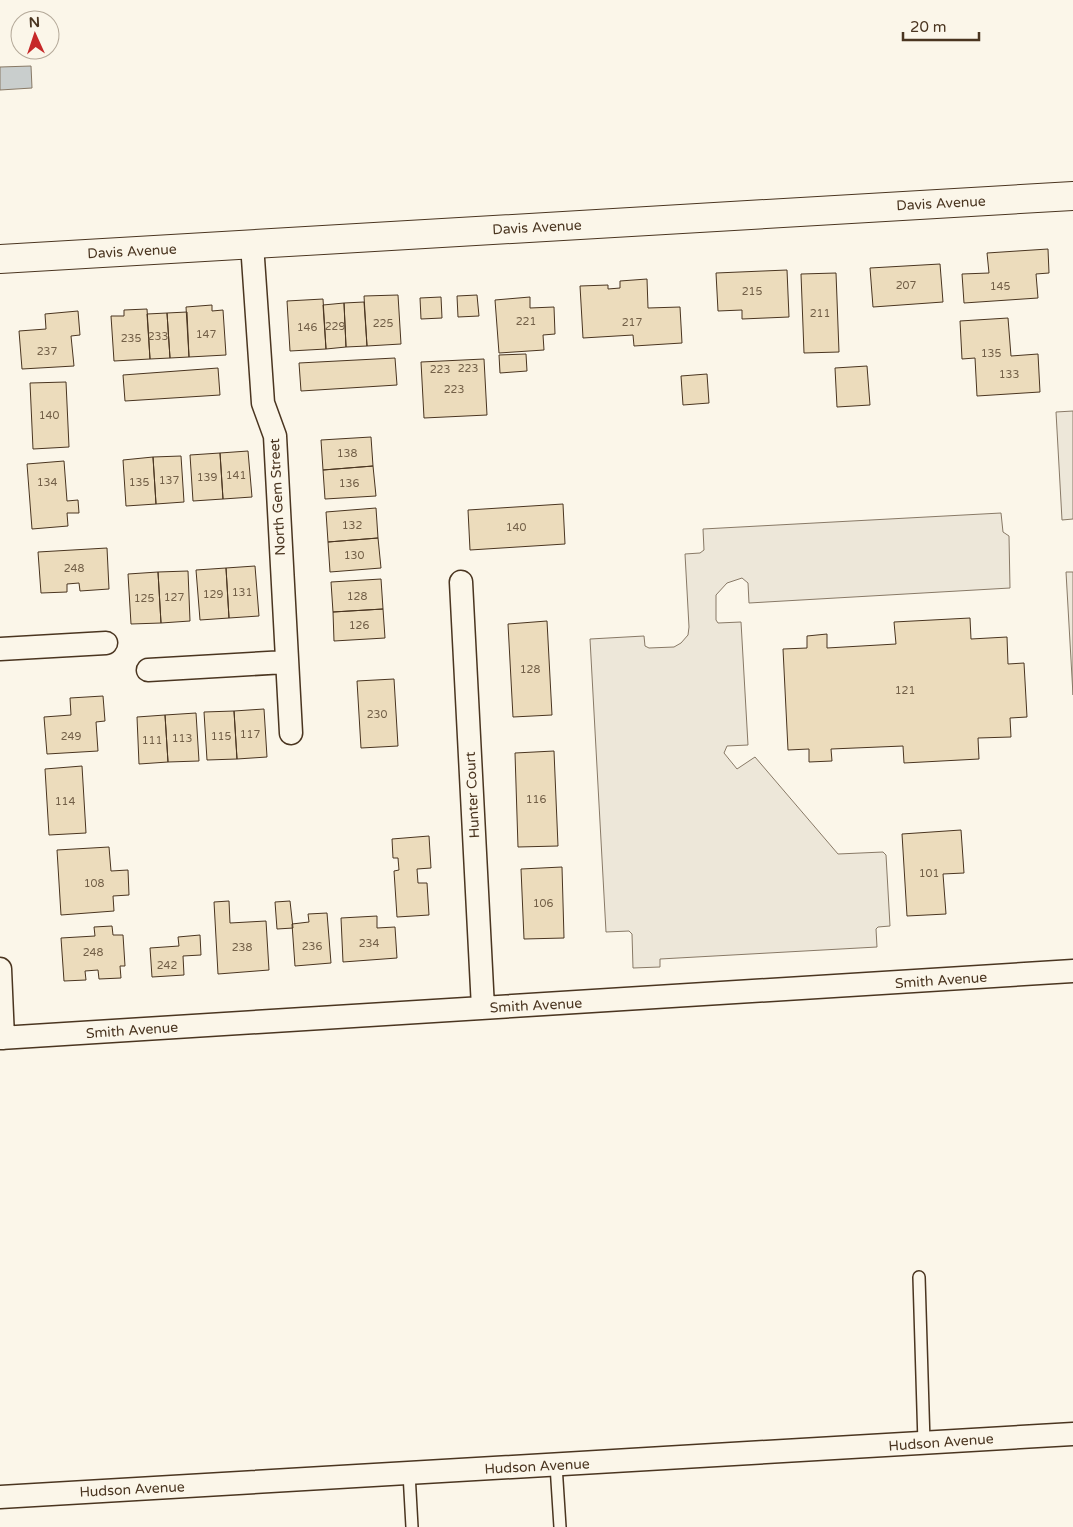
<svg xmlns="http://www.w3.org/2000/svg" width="1073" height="1527" viewBox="0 0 1073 1527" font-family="'Varela Round',sans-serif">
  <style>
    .parking { fill: #ede7d9; stroke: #887966 }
    .water { fill: #c9cecd; stroke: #887966 }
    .building { fill: #ecdcbc; stroke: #4a3520 }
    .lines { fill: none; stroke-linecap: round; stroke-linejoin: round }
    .service-casing { stroke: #4a3520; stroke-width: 14 }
    .minor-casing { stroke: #4a3520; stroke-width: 25 }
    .tertiary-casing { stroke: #4a3520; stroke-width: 30 }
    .service { stroke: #fbf6e9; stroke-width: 11 }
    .minor { stroke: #fbf6e9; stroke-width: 22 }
    .tertiary { stroke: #fbf6e9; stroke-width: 28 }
    .labels { text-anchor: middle; stroke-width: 4; stroke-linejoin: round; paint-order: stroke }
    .number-label { font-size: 11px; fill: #725f47 }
    .street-label { font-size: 14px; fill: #4a3520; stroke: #fbf6e9 }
  </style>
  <rect width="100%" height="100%" fill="#fbf6e9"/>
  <path class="parking" d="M1073 411V519L1062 520 1056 412Z
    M1001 513 1003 532 1009 536 1010 588 749 603 748 583 742 578 727 583 716 595V620L718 623 741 622 748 745 727 746 724 753 737 769 755 757 838 854 883 852 886 855 890 926 878 927 876 929 877 947 660 959V967L633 968 632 934 629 931 606 932 590 639 644 636 645 646 649 648 674 647 681 643 688 635 689 627 685 554 700 553 704 550 703 529Z
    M1066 572H1073V695Z"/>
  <path class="water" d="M31 66 32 88 0 90V67Z"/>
  <path class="building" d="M1048 249 1049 273 1036 274 1038 298 964 303 962 274 989 273 987 253Z
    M940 264 943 302 873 307 870 268Z
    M787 270 789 317 742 319V310L718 311 716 273Z
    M836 273 839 352 804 353 801 274Z
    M647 279 648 308 680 307 682 343 634 346 633 335 583 338 580 286 608 285V289L620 288V281Z
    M398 295 401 344 367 346 364 296Z
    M477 295 479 316 458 317 457 296Z
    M441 297 442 318 421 319 420 298Z
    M530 297V308L554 307 555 334 543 335 544 350 499 353 495 300Z
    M323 299 326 349 290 351 287 301Z
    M364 302 367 346 346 347 344 303Z
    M344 303 346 347 326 349 323 305Z
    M212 305V311L223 310 226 355 189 357 186 307Z
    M147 309 150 359 114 361 111 316H124V310Z
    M78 311 80 335 71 336 74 366 22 369 19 331 46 329 45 314Z
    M187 312 189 357 170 358 167 313Z
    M167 313 170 358 150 359 147 314Z
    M1008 318 1011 356 1038 354 1040 392 977 396 975 358 962 359 960 321Z
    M526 354 527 371 500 373 499 355Z
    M395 358 397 385 301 391 299 363Z
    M484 359 487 415 424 418 421 362Z
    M867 366 870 405 837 407 835 368Z
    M218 368 220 395 125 401 123 375Z
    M707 374 709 403 683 405 681 376Z
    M66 382 69 447 33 449 30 383Z
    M371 437 373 466 323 470 321 440Z
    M248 451 252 497 223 499 220 453Z
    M220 453 223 499 193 501 190 455Z
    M181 456 184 502 156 504 153 457Z
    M153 457 156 504 126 506 123 460Z
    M64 461 67 501 78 500 79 513H67L68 526 32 529 27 464Z
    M373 466 376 496 325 499 323 470Z
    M563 504 565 544 470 550 468 510Z
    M376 508 378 538 328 542 326 512Z
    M378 538 381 568 330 572 328 542Z
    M107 548 109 589 80 591 79 583 67 584V592L41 593 38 552Z
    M255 566 259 616 229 618 226 568Z
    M226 568 229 618 200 620 196 570Z
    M188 571 190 621 161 623 158 572Z
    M158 572 161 623 131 624 128 574Z
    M381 579 383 609 333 612 331 582Z
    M383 609 385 638 334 641 333 612Z
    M970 618 971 639 1007 637 1008 664 1024 663 1027 717 1010 718 1011 737 978 738 979 759 904 763 903 746 831 749 832 761 809 762V749L788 750 783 649 807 648V636L827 634V648L896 644 894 622Z
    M547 621 552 715 513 717 508 624Z
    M394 679 398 746 361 748 357 681Z
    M103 696 105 721 96 722 98 751 47 754 44 717 71 715 70 698Z
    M264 709 267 757 237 759 234 711Z
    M234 711 237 759 207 760 204 712Z
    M196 713 199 761 168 762 165 715Z
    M165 715 168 762 139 764 137 717Z
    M554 751 558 846 518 847 515 753Z
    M82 766 86 833 49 835 45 769Z
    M961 830 964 873 943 874 946 914 907 916 902 834Z
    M429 836 431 868 417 869 418 883H427L429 915 397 917 394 871 399 870 398 858H393L392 839Z
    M109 847 111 871 128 870 129 895 113 896 114 911 61 915 57 850Z
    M562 867 564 938 524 939 521 869Z
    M229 901 230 923 266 921 269 970 218 974 214 902Z
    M290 901 293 928 277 929 275 902Z
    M327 913 331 963 295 966 292 924 309 922 308 914Z
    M377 916V928L395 927 397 958 343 962 341 918Z
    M112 926 113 935H123L125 966H120L121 978 99 979 98 970 85 971 86 980 64 981 61 938 95 936 94 927Z
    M200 935 201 955 183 956 184 975 152 977 150 948 179 946 178 937Z"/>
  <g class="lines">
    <g class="service-casing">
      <path id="service" d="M919 1277 924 1443
        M556 1465 560 1527
        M409 1473 412 1527"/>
    </g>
    <g class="minor-casing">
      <path id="minor" d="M252 244 263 403 275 436 291 733
        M461 582 483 1008
        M0 649 106 643
        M148 670 286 662
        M0 969 3 1038
        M0 1038 1073 971
        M0 1497 1073 1434"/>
    </g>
    <g class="tertiary-casing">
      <path id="tertiary" d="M0 259 1073 196"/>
    </g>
    <use href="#service" class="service"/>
    <use href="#minor" class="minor"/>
    <use href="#tertiary" class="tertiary"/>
  </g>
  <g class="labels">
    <g class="number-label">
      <text x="906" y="289">207</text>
      <text x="1000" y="290">145</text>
      <text x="752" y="295">215</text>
      <text x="820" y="317">211</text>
      <text x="526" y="325">221</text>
      <text x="632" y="326">217</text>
      <text x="383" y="327">225</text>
      <text x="335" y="330">229</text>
      <text x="307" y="331">146</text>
      <text x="206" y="338">147</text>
      <text x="158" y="340">233</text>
      <text x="131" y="342">235</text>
      <text x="47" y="355">237</text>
      <text x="991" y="357">135</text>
      <text x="468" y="372">223</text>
      <text x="440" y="373">223</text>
      <text x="1009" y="378">133</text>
      <text x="454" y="393">223</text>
      <text x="49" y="419">140</text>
      <text x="347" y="457">138</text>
      <text x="236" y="479">141</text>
      <text x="207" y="481">139</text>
      <text x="169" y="484">137</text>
      <text x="47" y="486">134</text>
      <text x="139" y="486">135</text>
      <text x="349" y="487">136</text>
      <text x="352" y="529">132</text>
      <text x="516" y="531">140</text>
      <text x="354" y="559">130</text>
      <text x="74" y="572">248</text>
      <text x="242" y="596">131</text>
      <text x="213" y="598">129</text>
      <text x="357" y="600">128</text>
      <text x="174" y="601">127</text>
      <text x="144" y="602">125</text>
      <text x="359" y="629">126</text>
      <text x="530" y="673">128</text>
      <text x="905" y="694">121</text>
      <text x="377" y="718">230</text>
      <text x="250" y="738">117</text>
      <text x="71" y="740">249</text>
      <text x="221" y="740">115</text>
      <text x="182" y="742">113</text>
      <text x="152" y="744">111</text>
      <text x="536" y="803">116</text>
      <text x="65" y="805">114</text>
      <text x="929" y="877">101</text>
      <text x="94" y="887">108</text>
      <text x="543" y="907">106</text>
      <text x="369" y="947">234</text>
      <text x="312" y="950">236</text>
      <text x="242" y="951">238</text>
      <text x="93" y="956">248</text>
      <text x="167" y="969">242</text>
    </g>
    <g class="street-label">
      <text transform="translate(941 203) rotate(-3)" y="5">Davis Avenue</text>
      <text transform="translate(537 227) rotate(-3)" y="5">Davis Avenue</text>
      <text transform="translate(132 251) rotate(-3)" y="5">Davis Avenue</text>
      <text transform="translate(277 497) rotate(-93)" y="5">North Gem Street</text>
      <text transform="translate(472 795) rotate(-93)" y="5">Hunter Court</text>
      <text transform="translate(941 980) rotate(-4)" y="5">Smith Avenue</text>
      <text transform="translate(536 1005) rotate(-3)" y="5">Smith Avenue</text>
      <text transform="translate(132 1030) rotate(-4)" y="5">Smith Avenue</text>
      <text transform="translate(941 1442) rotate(-4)" y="5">Hudson Avenue</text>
      <text transform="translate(537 1466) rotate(-3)" y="5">Hudson Avenue</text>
      <text transform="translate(132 1489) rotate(-3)" y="5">Hudson Avenue</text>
    </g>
  </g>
  <g transform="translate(35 35) rotate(357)"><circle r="24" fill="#fbf6e9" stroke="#b4a999"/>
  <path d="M0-4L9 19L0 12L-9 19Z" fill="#c62828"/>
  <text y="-8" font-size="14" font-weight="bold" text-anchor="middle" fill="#4a3520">N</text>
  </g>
  <path d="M903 32v8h76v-8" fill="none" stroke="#4a3520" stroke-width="2.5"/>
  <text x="910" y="32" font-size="15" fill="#4a3520" stroke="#fbf6e9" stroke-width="4" paint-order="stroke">20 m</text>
</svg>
